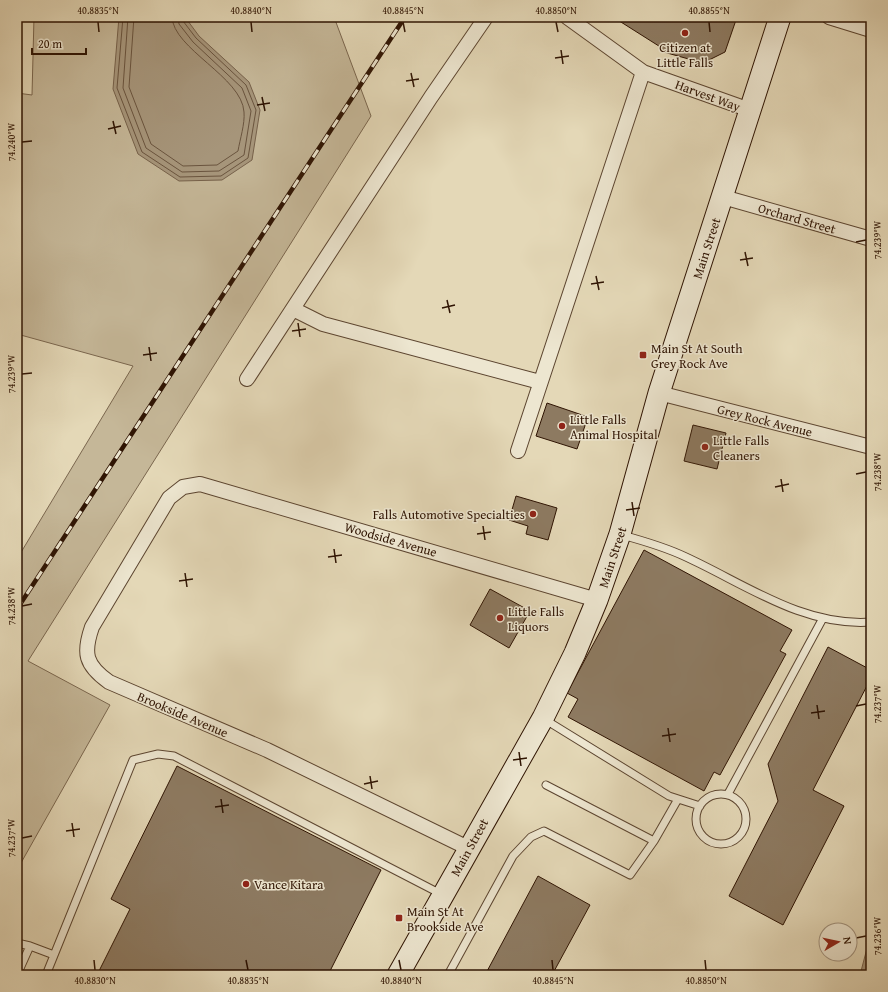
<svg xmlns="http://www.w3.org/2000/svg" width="888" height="992" viewBox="0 0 888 992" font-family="'Gentium Book Plus',serif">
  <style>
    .green { fill: #c5b798; stroke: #7a664e }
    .water { fill: #a6957a; stroke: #76614a }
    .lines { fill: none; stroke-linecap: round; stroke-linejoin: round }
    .shore { stroke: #6a543e; stroke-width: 1 }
    .building { fill: #8d7a61; stroke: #2f1403 }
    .service-casing { stroke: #5c4530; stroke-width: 9 }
    .minor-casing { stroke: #5c4530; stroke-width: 16 }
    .secondary-casing { stroke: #2f1403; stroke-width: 23 }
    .service { stroke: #ede6d0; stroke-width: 7 }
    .minor { stroke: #ede6d0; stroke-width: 14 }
    .secondary { stroke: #ede6d0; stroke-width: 21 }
    .rail-casing { stroke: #2f1403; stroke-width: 4.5 }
    .rail { stroke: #ede6d0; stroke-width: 3; stroke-dasharray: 9; stroke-linecap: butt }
    .ticks { fill: none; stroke: #2f1403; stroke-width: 1.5 }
    .poi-dot { fill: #8f2418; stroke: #ede6d0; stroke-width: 1.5 }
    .labels { text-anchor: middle; stroke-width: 3; stroke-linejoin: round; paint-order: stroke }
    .poi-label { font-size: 13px; fill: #2f1403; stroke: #ede6d0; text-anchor: start }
    .street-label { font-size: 13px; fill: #2f1403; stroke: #ede6d0 }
    .neatline { fill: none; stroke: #2f1403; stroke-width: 1.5 }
    .ticks-label { font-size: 10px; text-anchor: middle; fill: #2f1403 }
  </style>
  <rect width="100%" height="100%" fill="#e4d8b7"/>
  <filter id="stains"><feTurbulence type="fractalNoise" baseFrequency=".005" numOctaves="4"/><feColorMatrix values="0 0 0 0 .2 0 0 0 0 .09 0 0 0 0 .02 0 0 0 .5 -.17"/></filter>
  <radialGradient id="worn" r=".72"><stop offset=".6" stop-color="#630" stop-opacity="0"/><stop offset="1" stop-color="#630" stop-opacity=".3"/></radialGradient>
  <path class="green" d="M34 17H334L371 116 28 661 110 705 17 870V559L133 366 17 334V93L32 95Z"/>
  <path class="water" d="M119 17H185L199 36 249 82 260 110 252 160 222 180 179 181 138 154 113 89Z
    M871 933V975H860Z"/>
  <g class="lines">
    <path class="shore" d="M123 17 117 88 142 152 180 177 221 176 248 158 256 110 246 85 196 38 183 21V17
      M128 17 123 88 146 148 182 172 219 171 244 155 251 111 242 88 193 42 179 24 178 17
      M134 17 129 87 151 144 183 166 217 165 238 151C240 139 245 124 244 112 242 77 173 49 172 17"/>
  </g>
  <path class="building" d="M613 17H737L725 52 703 63 660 51 662 48Z
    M547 403 588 417 577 449 536 436Z
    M693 425 726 433 717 469 684 461Z
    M516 496 557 508 548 540 526 534 528 526 509 520Z
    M644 550 792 630 780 651 786 654 720 775 714 772 704 791 568 717 578 699 567 693Z
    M490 589 530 611 509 648 470 625Z
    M828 647 871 670V678L813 790 844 806 783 925 729 896 778 801 768 764Z
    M177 766 381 870 328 975H97L130 909 111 899Z
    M538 876 590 905 552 975H485Z"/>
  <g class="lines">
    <g class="service-casing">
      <path id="service" d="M622 535C644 541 665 547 686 557 745 584 803 627 871 622
        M544 719 669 796 700 806
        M546 785 654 841 678 799
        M696 819a25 25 0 1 1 50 0a25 25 0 1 1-50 0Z
        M728 794 823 618
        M17 943 30 946 54 955
        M17 975 30 946
        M46 975 133 760 158 754 174 756 441 894
        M448 975 513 856 531 837 544 831 630 875 654 841"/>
    </g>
    <g class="minor-casing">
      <path id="minor" d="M567 17 643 72 750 110
        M829 17 871 30
        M723 197 871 239
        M293 309 323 324 540 382
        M247 379 431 97 486 17
        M659 393 871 447
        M518 451 643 72
        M468 848 267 750 109 682C85 665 83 653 92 627L169 498 183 487 200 484 597 600"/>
    </g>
    <g class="secondary-casing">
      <path id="secondary" d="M398 975 543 718 575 653 597 600 620 534 659 393 780 17"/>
    </g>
    <use href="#service" class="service"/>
    <use href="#minor" class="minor"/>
    <use href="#secondary" class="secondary"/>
    <g class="rail-casing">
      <path id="rail" d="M17 609 405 17"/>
    </g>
    <use href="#rail" class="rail"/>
  </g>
  <path class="ticks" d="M98 22 99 32M251 22 252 32M403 22 405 32M556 22 558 32M709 22 710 32M561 50 563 64M555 58 569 56M411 73 414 87M406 81 419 79M262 97 265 111M257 105 270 103M113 121 116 134M108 129 121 126M22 142 32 141M856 242 866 240M745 252 748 266M740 260 753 258M596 276 599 290M591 284 604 282M447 300 450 313M442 308 455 305M298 323 300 337M292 331 306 329M149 347 151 361M143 355 157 353M22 374 32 373M856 474 866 472M781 479 783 492M775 487 789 484M632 502 634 516M626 510 640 508M483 526 485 540M477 534 491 532M334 549 336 563M328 557 342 555M185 573 187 587M179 581 193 579M22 606 32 604M817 705 819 719M856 706 866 704M811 713 825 711M668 728 670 742M662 736 676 734M519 752 521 766M513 760 527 758M370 776 372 789M364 784 378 781M221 799 223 813M215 807 229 805M72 823 74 837M66 831 80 829M22 838 32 836M856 938 866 936M94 960 95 970M246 960 248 970M399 960 401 970M552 960 553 970M705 960 706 970"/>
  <g class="poi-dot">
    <circle cx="685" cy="33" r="4"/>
    <rect x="639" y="351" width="8" height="8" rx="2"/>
    <circle cx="562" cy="426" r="4"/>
    <circle cx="705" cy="447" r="4"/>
    <circle cx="533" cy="514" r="4"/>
    <circle cx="500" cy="618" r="4"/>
    <circle cx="246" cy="884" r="4"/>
    <rect x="395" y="914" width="8" height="8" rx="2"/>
  </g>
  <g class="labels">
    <g class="poi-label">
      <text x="685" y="52" text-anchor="middle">Citizen at<tspan x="685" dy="15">Little Falls</tspan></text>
      <text x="651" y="353">Main St At South<tspan x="651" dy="15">Grey Rock Ave</tspan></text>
      <text x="570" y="424">Little Falls<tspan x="570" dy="15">Animal Hospital</tspan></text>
      <text x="713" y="445">Little Falls<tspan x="713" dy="15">Cleaners</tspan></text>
      <text x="525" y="519" text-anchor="end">Falls Automotive Specialties</text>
      <text x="508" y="616">Little Falls<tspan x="508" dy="15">Liquors</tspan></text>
      <text x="254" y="889">Vance Kitara</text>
      <text x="407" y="916">Main St At<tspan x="407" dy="15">Brookside Ave</tspan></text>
    </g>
    <g class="street-label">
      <text transform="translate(708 95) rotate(20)" y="5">Harvest Way</text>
      <text transform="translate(797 218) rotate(16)" y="5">Orchard Street</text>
      <text transform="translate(706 248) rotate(-72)" y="5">Main Street</text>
      <text transform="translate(765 420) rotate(14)" y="5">Grey Rock Avenue</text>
      <text transform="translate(391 539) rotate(16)" y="5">Woodside Avenue</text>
      <text transform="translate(612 557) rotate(-72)" y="5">Main Street</text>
      <text transform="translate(183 714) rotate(23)" y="5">Brookside Avenue</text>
      <text transform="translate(469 847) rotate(-61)" y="5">Main Street</text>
    </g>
  </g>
  <rect width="888" height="992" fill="none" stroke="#e4d8b7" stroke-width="44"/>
  <g transform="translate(838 942) rotate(81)"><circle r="19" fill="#ede6d0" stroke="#a1927e"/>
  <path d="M0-3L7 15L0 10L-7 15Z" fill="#8f2418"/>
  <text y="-6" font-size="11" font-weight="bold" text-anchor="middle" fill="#2f1403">N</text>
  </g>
  <path d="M32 48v6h54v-6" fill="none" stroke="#2f1403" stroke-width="2"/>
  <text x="38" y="48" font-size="12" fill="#2f1403" stroke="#ede6d0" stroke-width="3" paint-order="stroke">20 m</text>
  <rect x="22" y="22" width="844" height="948" class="neatline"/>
  <g class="ticks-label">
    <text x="98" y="14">40.8835°N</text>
    <text x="251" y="14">40.8840°N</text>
    <text x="403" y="14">40.8845°N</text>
    <text x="556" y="14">40.8850°N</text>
    <text x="709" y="14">40.8855°N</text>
    <text transform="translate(11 142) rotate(-90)" y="4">74.240°W</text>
    <text transform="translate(877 240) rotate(-90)" y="4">74.239°W</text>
    <text transform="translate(11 374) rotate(-90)" y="4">74.239°W</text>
    <text transform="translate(877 472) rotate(-90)" y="4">74.238°W</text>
    <text transform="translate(11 606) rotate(-90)" y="4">74.238°W</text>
    <text transform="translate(877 704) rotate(-90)" y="4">74.237°W</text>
    <text transform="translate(11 838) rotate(-90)" y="4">74.237°W</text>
    <text transform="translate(877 936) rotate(-90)" y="4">74.236°W</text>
    <text x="95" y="984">40.8830°N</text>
    <text x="248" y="984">40.8835°N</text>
    <text x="401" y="984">40.8840°N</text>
    <text x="553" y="984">40.8845°N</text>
    <text x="706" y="984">40.8850°N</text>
  </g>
  <rect width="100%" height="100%" filter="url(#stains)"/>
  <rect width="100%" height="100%" fill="url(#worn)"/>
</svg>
